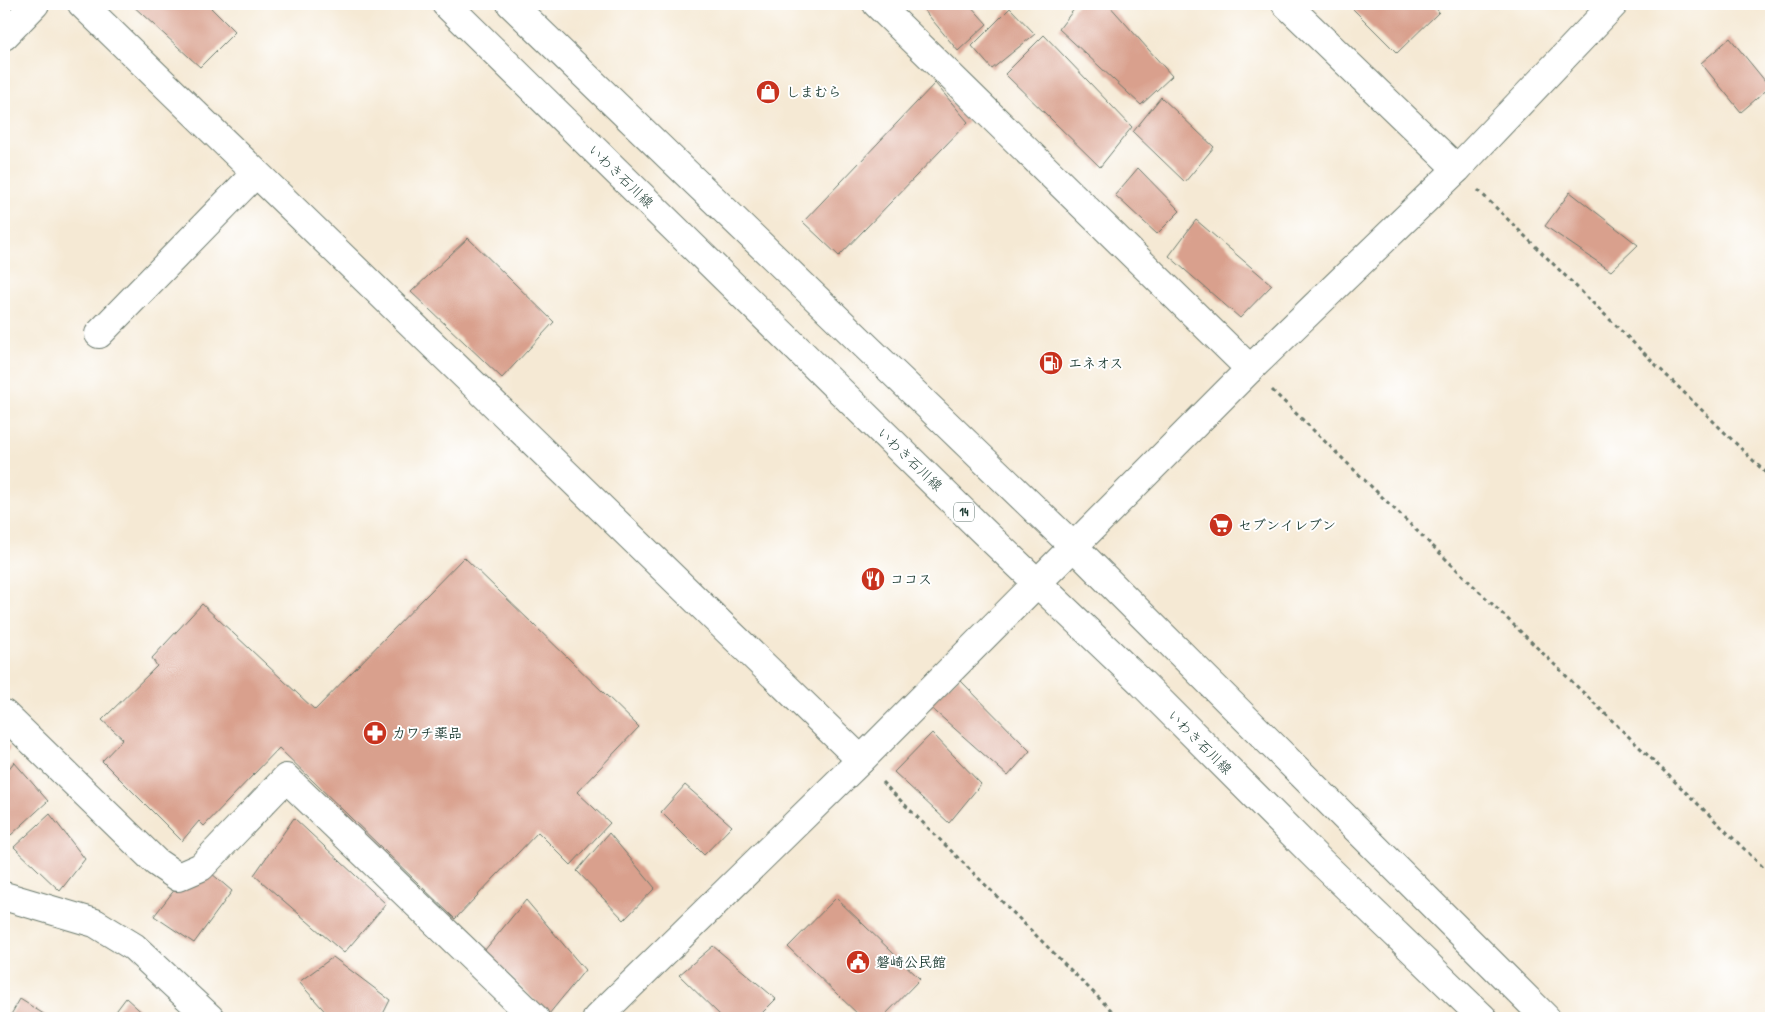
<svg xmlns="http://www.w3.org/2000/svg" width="1775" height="1022" viewBox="0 0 1775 1022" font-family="'Patrick Hand','Klee One',sans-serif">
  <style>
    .building { fill: #d9a08d }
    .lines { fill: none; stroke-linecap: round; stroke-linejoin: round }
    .minor-casing { stroke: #6a796c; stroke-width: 30 }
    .tertiary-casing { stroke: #6a796c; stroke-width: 30 }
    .primary-casing { stroke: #6a796c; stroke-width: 30 }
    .path { stroke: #6a796c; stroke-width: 3; stroke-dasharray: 4 4; stroke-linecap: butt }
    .minor { stroke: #fff; stroke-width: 28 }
    .tertiary { stroke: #fff; stroke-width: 28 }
    .primary { stroke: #fff; stroke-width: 28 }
    .labels { text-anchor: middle; stroke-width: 4; stroke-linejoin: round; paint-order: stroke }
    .shield { fill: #fff; stroke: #627771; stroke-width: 1 }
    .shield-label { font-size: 12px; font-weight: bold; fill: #1f3d34 }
    .poi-label { font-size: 14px; font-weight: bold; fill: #1f3d34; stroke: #fff; text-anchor: start }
    .street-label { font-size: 14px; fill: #1f3d34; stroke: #fff }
  </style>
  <rect width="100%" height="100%" fill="#fff"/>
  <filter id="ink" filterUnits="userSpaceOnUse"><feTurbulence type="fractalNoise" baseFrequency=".02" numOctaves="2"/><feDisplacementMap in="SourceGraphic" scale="10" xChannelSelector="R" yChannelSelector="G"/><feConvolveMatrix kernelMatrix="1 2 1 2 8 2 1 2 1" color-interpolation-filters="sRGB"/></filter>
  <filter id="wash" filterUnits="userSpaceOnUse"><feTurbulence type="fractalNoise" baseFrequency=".0096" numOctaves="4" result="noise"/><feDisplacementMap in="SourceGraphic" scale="20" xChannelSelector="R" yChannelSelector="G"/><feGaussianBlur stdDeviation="1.12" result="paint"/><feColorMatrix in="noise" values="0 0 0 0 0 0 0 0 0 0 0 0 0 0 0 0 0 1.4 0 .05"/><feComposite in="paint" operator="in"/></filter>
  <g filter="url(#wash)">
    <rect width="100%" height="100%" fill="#f5e9d4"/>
    <g id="blocks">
      <path class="building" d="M131 4H215L211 8 235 32 200 67Z
        M919 4H969L987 24 958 51Z
        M1078 4H1108L1172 76 1141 105 1059 29Z
        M1355 4H1432L1439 12 1397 53 1351 7Z
        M1010 8 1035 34 992 69 972 46Z
        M1044 35 1132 127 1100 167 1005 74Z
        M1730 38 1770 87 1741 112 1701 63Z
        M935 83 968 122 839 256 803 222Z
        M1161 97 1214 147 1185 182 1133 132Z
        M1138 168 1180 211 1157 234 1115 195Z
        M1570 192 1638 245 1611 271 1545 226Z
        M1196 220 1272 285 1240 318 1169 256Z
        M468 238 554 322 502 378 411 292Z
        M464 557 639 727 577 792 610 823 571 865 538 832 455 919 279 748 204 826 199 821 182 841 102 761 123 739 102 720 157 666 152 658 202 604 315 710Z
        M958 678 1030 751 1008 776 928 705Z
        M932 733 981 784 949 823 894 772Z
        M4 742 10 748 4 755Z
        M14 762 48 801 11 835 4 828V775Z
        M685 785 732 826 704 855 661 812Z
        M50 814 85 859 60 891 14 847Z
        M294 818 386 904 344 953 254 875Z
        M609 833 655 888 624 920 577 871Z
        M197 861 232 891 194 943 154 916Z
        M836 898 920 979 882 1018H862L788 947Z
        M526 900 585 970 549 1014 484 951Z
        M713 946 776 999 757 1018H723L679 975Z
        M333 957 390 1000 381 1018H327L329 1016 299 982Z
        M126 998 148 1018H111Z
        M20 999 50 1018H9Z"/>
    </g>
  </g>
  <g filter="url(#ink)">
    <use href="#blocks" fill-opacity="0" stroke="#6a796c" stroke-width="1"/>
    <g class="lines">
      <g class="minor-casing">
        <path id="minor" d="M82 4 861 760
          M877 4 1250 369
          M1286 4 1457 169
          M4 36 35 4
          M99 334 256 173
          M4 714 156 862 178 877 201 867 286 778 535 1018
          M4 896 95 923 134 947 210 1018"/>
      </g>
      <g class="tertiary-casing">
        <path id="tertiary" d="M597 1018 861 760 1250 369 1457 169 1614 4"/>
      </g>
      <g class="primary-casing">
        <path id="primary" d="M446 4 982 530 1142 683 1317 858 1483 1018
          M511 4 1073 546 1546 1018"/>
      </g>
      <path class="path" d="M1478 190 1771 478
        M1272 390 1771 875
        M882 782 1119 1018"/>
      <use href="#minor" class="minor"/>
      <use href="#tertiary" class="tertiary"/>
      <use href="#primary" class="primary"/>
    </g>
  </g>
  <defs>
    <g id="shop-disc" transform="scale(1.25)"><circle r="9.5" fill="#c8321e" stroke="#fff"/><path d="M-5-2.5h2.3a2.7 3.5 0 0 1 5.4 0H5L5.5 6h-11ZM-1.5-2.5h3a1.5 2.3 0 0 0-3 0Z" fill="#fff"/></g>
    <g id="fuel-disc" transform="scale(1.25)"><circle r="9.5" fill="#c8321e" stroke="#fff"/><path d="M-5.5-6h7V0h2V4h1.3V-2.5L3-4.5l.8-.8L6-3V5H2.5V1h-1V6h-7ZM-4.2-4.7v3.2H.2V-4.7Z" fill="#fff"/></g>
    <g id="supermarket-disc" transform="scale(1.25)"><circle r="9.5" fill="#c8321e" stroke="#fff"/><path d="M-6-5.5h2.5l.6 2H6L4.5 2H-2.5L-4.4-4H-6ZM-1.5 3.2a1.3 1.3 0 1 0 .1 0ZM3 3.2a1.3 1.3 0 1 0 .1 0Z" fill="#fff"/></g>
    <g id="restaurant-disc" transform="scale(1.25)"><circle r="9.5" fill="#c8321e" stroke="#fff"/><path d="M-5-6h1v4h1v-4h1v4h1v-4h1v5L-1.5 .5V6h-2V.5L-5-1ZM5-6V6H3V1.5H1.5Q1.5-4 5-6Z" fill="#fff"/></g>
    <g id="pharmacy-disc" transform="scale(1.25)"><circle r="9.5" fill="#c8321e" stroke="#fff"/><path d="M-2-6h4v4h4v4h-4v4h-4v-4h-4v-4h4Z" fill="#fff"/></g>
    <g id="civic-disc" transform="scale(1.25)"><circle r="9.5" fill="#c8321e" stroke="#fff"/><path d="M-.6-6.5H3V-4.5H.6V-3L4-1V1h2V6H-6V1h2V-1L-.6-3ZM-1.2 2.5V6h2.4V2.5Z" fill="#fff"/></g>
  </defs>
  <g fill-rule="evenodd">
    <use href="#shop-disc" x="768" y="92"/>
    <use href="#fuel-disc" x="1051" y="363"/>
    <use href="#supermarket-disc" x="1221" y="525"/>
    <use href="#restaurant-disc" x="873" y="579"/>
    <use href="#pharmacy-disc" x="375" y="733"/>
    <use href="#civic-disc" x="858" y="962"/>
  </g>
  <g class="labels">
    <rect class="shield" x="954" y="502.5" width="20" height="19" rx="4"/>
    <g class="shield-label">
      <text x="964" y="516">14</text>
    </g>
    <g class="poi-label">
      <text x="786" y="97">しまむら</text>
      <text x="1068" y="368">エネオス</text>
      <text x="1238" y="530">セブンイレブン</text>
      <text x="890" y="584">ココス</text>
      <text x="392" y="738">カワチ薬品</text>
      <text x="876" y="967">磐崎公民館</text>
    </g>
    <g class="street-label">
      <text transform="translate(621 176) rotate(44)" y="5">いわき石川線</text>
      <text transform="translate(910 459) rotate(44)" y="5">いわき石川線</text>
      <text transform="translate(1200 742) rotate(45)" y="5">いわき石川線</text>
    </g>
  </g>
  <rect width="1775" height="1022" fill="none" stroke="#fff" stroke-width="20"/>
</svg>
